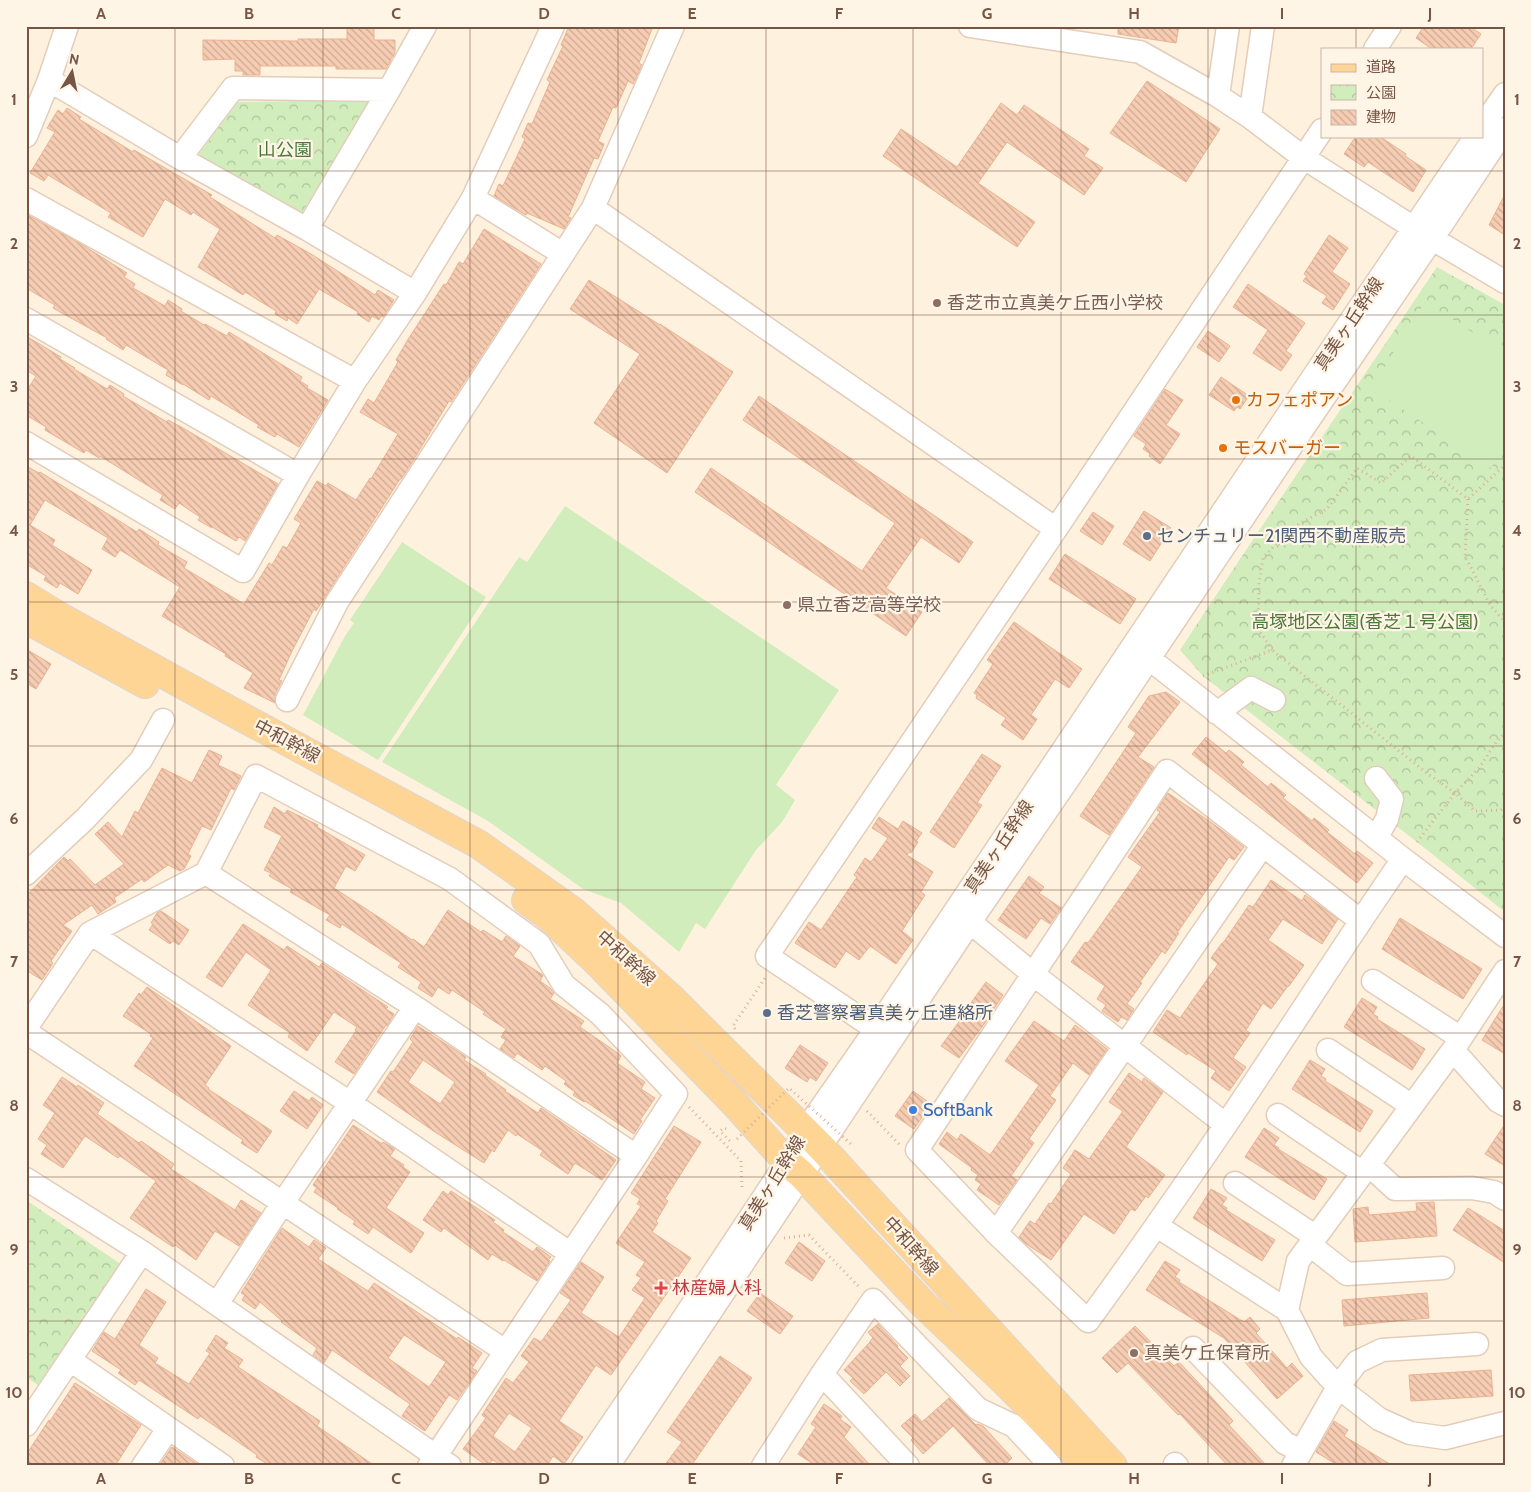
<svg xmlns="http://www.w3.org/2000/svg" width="1531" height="1492" viewBox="0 0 1531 1492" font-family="Cabin,'Noto Sans JP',sans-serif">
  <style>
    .park { fill: url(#park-crowns) }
    .garden { fill: #d1edbc }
    .building { fill: url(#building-back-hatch); stroke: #ebb292; fill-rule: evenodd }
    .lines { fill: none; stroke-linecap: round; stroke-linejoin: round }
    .minor-casing { stroke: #e3cdba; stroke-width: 25 }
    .major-casing { stroke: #ded6d2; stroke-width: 30 }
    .path { stroke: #dbb097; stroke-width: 3; stroke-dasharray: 1 4; stroke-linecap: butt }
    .minor { stroke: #fff; stroke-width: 22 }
    .major { stroke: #ffd595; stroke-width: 28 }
    .path-bridge { stroke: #dbb097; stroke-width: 3; stroke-dasharray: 1 4; stroke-linecap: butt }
    .grid { fill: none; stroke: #754; stroke-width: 1; stroke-opacity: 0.55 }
    .education-dot { fill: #8d6e63; stroke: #fff5e7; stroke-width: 2 }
    .food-dot { fill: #e8710a; stroke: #fff5e7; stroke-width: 2 }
    .service-dot { fill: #5c6f8a; stroke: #fff5e7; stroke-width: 2 }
    .shop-dot { fill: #3f7fe0; stroke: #fff5e7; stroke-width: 2 }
    .health-dot { fill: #e0444e; stroke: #fff5e7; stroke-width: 2 }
    .labels { text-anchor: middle; stroke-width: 4.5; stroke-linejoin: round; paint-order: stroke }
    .park-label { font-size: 18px; fill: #4c7839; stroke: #fff5e7 }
    .education-label { font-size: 18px; fill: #785e54; stroke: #fff5e7; text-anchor: start }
    .street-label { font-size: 18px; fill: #754; stroke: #fff5e7 }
    .food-label { font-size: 18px; fill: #c56008; stroke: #fff5e7; text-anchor: start }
    .service-label { font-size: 18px; fill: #4e5e75; stroke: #fff5e7; text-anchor: start }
    .shop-label { font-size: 18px; fill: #366cbe; stroke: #fff5e7; text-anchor: start }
    .health-label { font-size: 18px; fill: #be3a42; stroke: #fff5e7; text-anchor: start }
    .neatline { fill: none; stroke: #754; stroke-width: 2 }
    .grid-label { font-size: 16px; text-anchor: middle; font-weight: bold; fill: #754 }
  </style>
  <defs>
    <pattern id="park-crowns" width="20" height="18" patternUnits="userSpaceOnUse" patternTransform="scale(1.25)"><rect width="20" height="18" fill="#d1edbc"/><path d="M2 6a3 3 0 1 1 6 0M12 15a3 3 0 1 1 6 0" fill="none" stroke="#aec39a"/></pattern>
    <pattern id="building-back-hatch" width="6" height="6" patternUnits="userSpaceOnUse" patternTransform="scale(1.25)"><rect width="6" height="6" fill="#f6cdb3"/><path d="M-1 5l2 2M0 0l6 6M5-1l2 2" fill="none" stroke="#cca993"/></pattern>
  </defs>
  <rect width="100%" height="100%" fill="#fef1de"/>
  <path class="park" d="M373 100 301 214 198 155 238 102Z
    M1437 267 1505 305V912L1417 842 1203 676 1180 650C1264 521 1351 395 1437 267Z
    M26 1200 125 1267 41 1387 26 1377Z"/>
  <path class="garden" d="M1425 302 1505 353V446L1491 468 1371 388Z
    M565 506 839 690 776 785 795 800 782 822 756 850 705 929 696 923 679 952 621 903 583 889 488 821 382 762 519 557 527 562Z
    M402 542 486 597 378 760 303 715 345 636 354 623 350 620Z"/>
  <path class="building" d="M347 26H374V40H395V52L393 57H391V60L386 69H336V66H260V75H243V71H235V59L203 60V40L298 41V39H347Z
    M569 26H653L639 63 642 65 633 84 628 81 616 108 613 107 598 141 604 144 598 159 594 158 568 217 571 218 564 229 527 213 526 215 524 214 494 196 499 184 503 186 525 139 522 137 528 123 532 124 550 82 547 80 563 46 561 45Z
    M1118 26H1179L1176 43 1118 34Z
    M1424 26H1469L1481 34 1471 49H1432L1416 38Z
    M1147 81 1220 129 1186 182 1110 133Z
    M1001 103 1017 115 1024 105 1089 149 1084 156 1103 168 1084 195 1007 142 978 183 1035 222 1017 247 883 156 901 129 957 167Z
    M67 108 81 117 79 119 133 152 134 150 212 195 210 197 275 238 277 235 311 254 375 295 378 290 394 300 383 317 381 316 379 320 372 316 369 322 357 314 358 312 319 289 297 324 288 318 287 321 275 314 276 311 245 292 243 295 198 267 220 229 193 212 191 215 165 199 143 237 108 217 111 213 48 175 44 181 30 173 55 132 47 128 58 110 63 114Z
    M1356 136H1379L1406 154 1405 156 1426 170 1413 192 1368 162 1364 167 1344 154Z
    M1505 194V235L1489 225Z
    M26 214 81 244 127 273 124 277 135 284 133 288 165 306 168 300 182 309 181 311 204 325 205 324 227 336 229 332 302 377 300 381 308 386 307 388 328 400 299 447 277 434 275 437 257 427 259 425 211 396 209 400 183 384V385L166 375 168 370 126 345 123 350 106 339 107 338 53 308 55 305 26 288Z
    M484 229 541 264 451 402 449 401 411 464 401 479H400L316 611 314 609 292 651 279 680 282 681 275 694V703L244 688 253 673 225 656 226 654 162 616 180 587 120 550 115 557 102 549 108 538 45 500 30 525 55 540 52 545 92 570 78 594 60 583 57 588 44 580 46 576 26 564V466L39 473 40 472 137 532 139 529 159 542 158 545 187 562 184 568 244 604 269 563 272 565 283 546 287 548 301 523 294 519 317 481 326 486 328 483 356 500 370 478 371 479 398 434 360 412 368 399 374 403 398 362 396 360 407 341 444 284 446 285 459 262 463 264Z
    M1329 235 1348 248 1332 272 1350 284 1333 310 1322 303 1327 296 1303 281 1307 276 1304 274Z
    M589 280 660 325V324L733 372 667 473 594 423 640 354 570 309Z
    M1248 284 1305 323 1286 351 1292 355 1281 371 1253 353 1268 330 1233 307Z
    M1208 331 1230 346 1219 362 1197 347Z
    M26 336 61 357 60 359 75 368 74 369 107 389 110 385 124 394 123 396 167 422 168 420 183 428 278 484 245 541 239 537 236 541 212 527V528L198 520 200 517 179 503 175 509 160 500 163 495 100 456 99 458 86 450 84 453 45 430 46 427 26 415V392L36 376 26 370Z
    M1221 377 1249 396 1240 409 1237 407 1234 411 1209 395Z
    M1165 389 1183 400 1166 425 1180 434 1160 464 1149 456 1150 454 1143 449 1146 444 1134 436Z
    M759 396 973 542 959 563 921 537 886 588 922 612 906 636 695 492 711 468 862 571 895 523 743 420Z
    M1144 511 1171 528 1150 561 1123 544Z
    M1093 512 1114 526 1102 545 1080 531Z
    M1065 554 1136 599 1120 624 1049 579Z
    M1014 622 1082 669 1069 688 1055 679 1031 715 1037 719 1023 740 1001 725 1006 718 976 698 977 695 974 693 993 664 987 660Z
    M26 649 51 664 36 689 26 683Z
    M1166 692 1180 702 1138 757 1154 767 1109 835 1080 816 1136 733 1128 727 1149 696Z
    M1206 737 1226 753 1229 750 1244 762 1241 765 1268 787 1271 783 1286 795 1283 798 1312 821 1314 818 1329 830 1327 832 1355 854 1357 851 1373 863 1357 883 1192 754Z
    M209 750 222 756 218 765 241 776 234 790 231 788 211 830 202 826 188 854 191 856 184 869 180 871 168 865 144 882 142 879 114 898 116 902 98 914 92 905 63 925 72 931 51 961 53 963 42 980 26 970V896L64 857 68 861 70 859 95 885 124 864 95 834 108 822 122 837 135 811 138 813 162 768 192 783Z
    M982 754 1001 766 977 803 982 805 954 848 930 832Z
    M1168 793 1212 823 1244 847 1234 860 1229 857 1177 933H1179L1165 954 1162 951 1140 982 1142 983 1127 1004 1134 1009 1127 1020 1121 1017 1118 1022 1102 1011 1106 1005 1097 999 1105 986 1071 962 1085 942 1088 943 1142 867 1128 857 1160 812 1157 810Z
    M274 807 285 814 287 810 318 825 317 827 365 855 355 871 346 866 334 888 383 920 412 940 413 939 424 947 448 910 481 932 483 930 502 942 506 936 520 946 513 956 543 975 540 981 550 988 554 993 550 999 584 1021 580 1027 619 1054 621 1056 617 1063 645 1082 641 1089 655 1098 640 1120 642 1121 634 1134 585 1101 584 1102 573 1095 575 1092 564 1084 566 1081 545 1066 542 1070 517 1053 514 1058 500 1049 506 1040 501 1037 506 1029 483 1014 485 1012 452 990 449 994 438 987 432 997 418 988 421 982 398 967 401 963 342 924 340 928 326 920 330 915 290 892 292 889 269 876 271 873 264 870 282 836 264 827Z
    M879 817 898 829 903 821 922 833 916 841 918 842 911 853 909 852 907 855 933 872 921 892 925 895 902 931 913 940 896 964 870 946 859 960 846 951 835 968 795 943 809 922 821 930 857 877 854 875 865 858 871 862 888 838 872 828Z
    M1029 876 1044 887 1039 893 1061 908 1050 924 1041 918 1026 939 998 920Z
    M1271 880 1302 901 1305 895 1338 919 1322 944 1283 919 1268 940 1304 965 1289 986H1288L1271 1009 1263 1003 1246 1030 1250 1033 1233 1058 1246 1067 1229 1091 1211 1078 1216 1071 1188 1053 1187 1055 1153 1032 1167 1010 1180 1018 1218 964 1211 958 1222 943H1223L1249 905 1253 907Z
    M161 911 189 930 179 945 173 941 170 944 149 930 153 924 151 923 157 913Z
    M1400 918 1482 969 1463 999 1382 949Z
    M243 924 284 950 287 946 319 967 322 963 388 1007 386 1009 394 1014 387 1026 386 1025 354 1074 335 1062 356 1031 355 1030 357 1027 334 1012 307 1051 288 1037 290 1033 248 1005 271 970 246 952 222 987 206 977Z
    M986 982 1003 995 982 1027 959 1058 941 1046 964 1015 963 1014Z
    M147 987 231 1046 205 1085 209 1088 208 1089 272 1131 257 1153 241 1143 243 1140 134 1066 153 1038 150 1036 151 1034 123 1016 139 993 141 995Z
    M1362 998 1377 1007 1373 1014 1378 1017 1377 1019 1425 1049 1412 1070 1344 1027Z
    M1505 1003V1054L1482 1040Z
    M1034 1021 1064 1041 1075 1025 1107 1049 1089 1075 1073 1063 1050 1096 1056 1100 1029 1139 1034 1143 1011 1176 1017 1180 999 1205 977 1190 981 1184 975 1180 978 1175 971 1170 972 1168 939 1144 947 1132 957 1140 961 1134 990 1155 1039 1085 1005 1061Z
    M418 1026 466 1057 464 1060 486 1074 485 1075 506 1090 505 1091 538 1113 541 1108 616 1160 602 1180 575 1163 568 1174 540 1155 543 1151 517 1134 516 1136 508 1130 494 1152 492 1150 484 1163 435 1132 377 1092 391 1071 393 1072 413 1042 410 1039ZM423 1060 455 1082 440 1104 408 1082Z
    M800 1045 828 1063 816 1081 810 1077 807 1082 785 1068Z
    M1310 1060 1325 1069 1321 1076 1326 1079 1325 1081 1373 1111 1360 1132 1292 1089Z
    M1129 1073 1142 1082 1144 1078 1163 1092 1126 1147 1165 1175 1148 1198 1146 1196 1135 1211 1131 1209 1114 1234 1084 1214 1051 1260 1026 1244 1019 1237 1030 1221 1035 1224 1049 1203 1051 1204 1071 1174 1063 1168 1075 1150 1089 1159 1123 1111 1109 1102Z
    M62 1077 77 1087 78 1085 104 1103 97 1114 139 1143 141 1141 174 1164 171 1169 235 1210 241 1200 261 1213 239 1246 215 1231 196 1260 175 1245 173 1247 130 1218 156 1181 120 1156 118 1158 85 1136 63 1168 41 1154 47 1145 38 1139 55 1113 43 1105Z
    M294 1091 309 1101 312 1097 323 1105 307 1129 280 1111Z
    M913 1091 931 1104 914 1129 895 1116Z
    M1505 1124V1166L1485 1154Z
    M353 1125 382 1144 383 1142 395 1149 390 1156 404 1165 403 1167 410 1172 386 1208 424 1233 411 1253 373 1227 368 1234 353 1224 355 1221 337 1209 338 1208 314 1192 317 1188 313 1185Z
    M674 1126 701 1142 665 1199 668 1201 656 1221 658 1223 652 1232 691 1258 611 1375 596 1365 559 1421 583 1437 564 1464 553 1456 547 1466H501L493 1460 487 1466 463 1449 486 1418 482 1415 506 1378 513 1383 529 1362 521 1356 534 1338 541 1342 571 1300 560 1293 581 1262 604 1277 581 1313 619 1337 645 1298 632 1290 641 1278 636 1275 645 1262 616 1243 641 1206 637 1204 640 1199 631 1193ZM509 1413 532 1428 515 1452 493 1436Z
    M1264 1128 1279 1138 1274 1145 1279 1148 1278 1149 1327 1179 1314 1200 1245 1157Z
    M1211 1189 1227 1198 1222 1205 1227 1208 1226 1210 1275 1240 1262 1261 1193 1218Z
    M443 1191 448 1195 451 1191 495 1220 493 1222 504 1230 503 1232 533 1252 537 1247 551 1257 548 1260 550 1261 537 1281 504 1260 503 1261 492 1254 488 1260 444 1228 441 1232 423 1220Z
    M1434 1202 1437 1236 1355 1242 1353 1209 1368 1207 1369 1215 1417 1211 1416 1203Z
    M1468 1208 1505 1231V1263L1453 1230Z
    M282 1228 309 1247 314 1240 326 1248 318 1259 368 1291 374 1283 457 1339 458 1337 482 1353 472 1368 477 1371 457 1400 449 1395 425 1431 402 1416 410 1404 332 1350 324 1363 313 1355 317 1348 281 1322 282 1321 260 1302 255 1309 242 1300 245 1295 241 1293ZM404 1335 446 1362 429 1387 388 1358Z
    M799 1242 825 1261 812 1281 785 1263Z
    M1165 1261 1180 1270 1175 1277 1180 1280 1179 1282 1244 1322 1250 1317 1260 1329 1256 1333 1287 1368 1292 1363 1303 1376 1277 1399 1224 1338 1146 1290Z
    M146 1289 166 1302 139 1345 158 1358 155 1363 189 1384 210 1353 206 1351 216 1335 228 1343 224 1348 243 1360 238 1367 320 1421 317 1426 375 1466H270L256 1457 257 1455 228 1435 200 1416 198 1419 139 1380 135 1385 118 1373 121 1370 92 1351 104 1332 115 1339Z
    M760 1293 793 1316 780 1334 747 1311Z
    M1427 1293 1429 1318 1344 1326 1342 1300Z
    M878 1324 898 1346 897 1347 908 1358 900 1366 910 1376 900 1386 886 1372 864 1394 850 1381 853 1378 844 1370 870 1342V1341L873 1338 868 1332Z
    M1135 1326 1174 1366 1179 1362 1205 1390 1233 1421 1229 1425 1267 1466H1228L1180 1414 1178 1415 1128 1363 1117 1373 1102 1358Z
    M720 1356 752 1378 691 1466H664L682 1442 667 1432Z
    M1491 1370 1493 1396 1411 1401 1409 1375Z
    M75 1383 141 1425 115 1466H26V1455L49 1420 50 1421Z
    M949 1398 976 1425 978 1424 983 1426 1012 1458 1004 1466H990L953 1426 923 1454 911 1440 913 1438 901 1426 915 1414 922 1422Z
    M824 1404 842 1416 840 1419 851 1427 844 1437 871 1466H816L798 1454 816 1427 811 1424Z
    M1334 1421 1348 1430 1344 1436 1393 1466H1339L1316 1452Z
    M172 1447 200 1466H159Z"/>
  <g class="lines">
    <g class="minor-casing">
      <path id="minor" d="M970 26 1140 52 1218 96 1250 117 1304 158 1414 228 1505 282
        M1375 49 1390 26
        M49 80 180 158 307 229 415 293
        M1218 96 1228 26
        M1250 117 1263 26
        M1482 127 1505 94
        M26 136 49 80 67 26
        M180 158 233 88 389 90
        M473 198 563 254
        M26 199 355 381
        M593 208 1056 529
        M307 229 389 90 425 26
        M26 319 298 475
        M26 443 243 571 298 475 355 381 415 293 473 198 553 26
        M1137 649 1403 859 1505 936
        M287 700 337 602 593 208 673 26
        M1217 713 1251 688 1274 700
        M1376 838 1387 819 1392 799 1376 778
        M206 873 415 1007 636 1156 429 1466
        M26 874 85 819 141 760 163 720
        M1361 921 1167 771 917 1150 996 1233 1088 1321C1135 1257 1180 1192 1225 1126 1285 1038 1342 947 1403 859
        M970 922 1033 974 1226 1125
        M90 933 350 1103 571 1254
        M1373 981 1461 1038
        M26 1028 90 933 206 873 256 776 450 879 539 944 564 985 600 1014 676 1094 636 1156
        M876 1029 767 956 1056 529 1322 130
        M26 1032 505 1351
        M1328 1050 1412 1106
        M1453 1050 1498 1101 1505 1105
        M1278 1115 1363 1173
        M1369 1165 1395 1189 1472 1188 1494 1192 1505 1199
        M26 1179 142 1252 450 1466
        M1235 1183 1316 1237
        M1157 1226 1287 1310 1311 1357 1338 1387 1379 1419 1410 1433 1445 1438 1505 1423
        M996 1233 1263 845
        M1310 1245 1347 1274 1443 1268
        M217 1304 282 1204 415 1007
        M1287 1310 1298 1261 1453 1050 1505 971
        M1193 1348 1285 1443 1301 1451
        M70 1360 223 1466
        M822 1374 908 1466
        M26 1425 142 1252
        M1175 1464 1177 1466
        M143 1466 168 1429
        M583 1466 681 1322 787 1162 805 1131 876 1029 1346 328 1476 136
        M608 1466 970 922 1069 778 1304 427 1432 239 1505 129
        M763 1466 822 1374 873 1300 978 1409 1014 1426 1051 1466
        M1293 1466 1338 1387 1357 1362 1382 1350 1477 1344"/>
    </g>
    <g class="major-casing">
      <path id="major" d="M26 596 62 618 227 709 478 844 574 912 671 998 821 1147 1113 1466
        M26 619 145 684
        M526 900 547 915 596 961 735 1104 787 1162 801 1174 924 1305 1007 1384 1088 1466"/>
    </g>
    <path class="path" d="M1468 499 1465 556 1490 605 1505 622
      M1272 650 1258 629 1259 583 1263 558 1291 528 1327 509 1357 468 1381 483 1411 456 1468 499 1505 465
      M1203 676 1272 650 1428 774 1455 793 1479 768 1497 741 1505 733
      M1417 842 1455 793 1475 811 1501 810 1505 807
      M735 1029 733 1026 765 978
      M689 1107 741 1161 742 1188
      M867 1111 899 1144
      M726 1129 724 1128 720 1131 732 1143
      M784 1238 809 1235 860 1288"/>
    <use href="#minor" class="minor"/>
    <use href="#major" class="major"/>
    <path class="path-bridge" d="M737 1139 789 1088 851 1144"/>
  </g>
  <path class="grid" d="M175 26V1466M323 26V1466M470 26V1466M618 26V1466M766 26V1466M913 26V1466M1061 26V1466M1208 26V1466M1356 26V49M1356 136V1466M26 171H1505M26 315H1505M26 459H1505M26 602H1505M26 746H1505M26 890H1505M26 1033H1505M26 1177H1505M26 1321H1505"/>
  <g class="education-dot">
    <circle cx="937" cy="303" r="5"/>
    <circle cx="787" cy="605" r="5"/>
    <circle cx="1134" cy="1353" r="5"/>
  </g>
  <g class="food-dot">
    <circle cx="1236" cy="400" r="5"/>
    <circle cx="1223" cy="448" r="5"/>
  </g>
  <g class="service-dot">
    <circle cx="1147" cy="536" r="5"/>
    <circle cx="767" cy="1013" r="5"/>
  </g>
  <circle class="shop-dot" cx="913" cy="1110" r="5"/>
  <path class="health-dot" d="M658.5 1280.5h5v5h5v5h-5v5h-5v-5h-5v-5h5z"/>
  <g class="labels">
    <g class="park-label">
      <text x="285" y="156">山公園</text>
      <text x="1365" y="628">高塚地区公園(香芝１号公園)</text>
    </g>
    <g class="education-label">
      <text x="947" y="309">香芝市立真美ケ丘西小学校</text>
      <text x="797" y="611">県立香芝高等学校</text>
      <text x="1144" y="1359">真美ケ丘保育所</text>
    </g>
    <g class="street-label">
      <text transform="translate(1349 324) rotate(-56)" y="6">真美ヶ丘幹線</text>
      <text transform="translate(287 741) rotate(28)" y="6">中和幹線</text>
      <text transform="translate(999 847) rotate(-56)" y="6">真美ヶ丘幹線</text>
      <text transform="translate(626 958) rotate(42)" y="6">中和幹線</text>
      <text transform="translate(772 1183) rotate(-58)" y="6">真美ヶ丘幹線</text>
      <text transform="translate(911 1246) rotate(48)" y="6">中和幹線</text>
    </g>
    <g class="food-label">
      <text x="1246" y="406">カフェポアン</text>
      <text x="1233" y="454">モスバーガー</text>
    </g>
    <g class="service-label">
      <text x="1157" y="542">センチュリー21関西不動産販売</text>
      <text x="777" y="1019">香芝警察署真美ヶ丘連絡所</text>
    </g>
    <g class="shop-label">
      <text x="923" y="1116">SoftBank</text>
    </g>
    <g class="health-label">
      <text x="672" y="1294">林産婦人科</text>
    </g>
  </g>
  <rect width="1531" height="1492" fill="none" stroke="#fff5e7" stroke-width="55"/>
  <rect x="1321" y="48" width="162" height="90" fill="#fff5e7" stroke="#c9b5a6"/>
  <rect x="1331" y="64" width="25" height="8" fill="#ffd595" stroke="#c9b5a6"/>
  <text x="1366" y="72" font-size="15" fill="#775544">道路</text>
  <rect x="1331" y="85" width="25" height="15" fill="url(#park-crowns)" stroke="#c9b5a6"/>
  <text x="1366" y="98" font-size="15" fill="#775544">公園</text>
  <rect x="1331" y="110" width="25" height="15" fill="url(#building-back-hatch)" stroke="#c9b5a6"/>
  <text x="1366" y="122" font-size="15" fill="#775544">建物</text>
  <g transform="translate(72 72) rotate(10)" stroke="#fff5e7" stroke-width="4" paint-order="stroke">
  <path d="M0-4L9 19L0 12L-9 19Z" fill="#775544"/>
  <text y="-8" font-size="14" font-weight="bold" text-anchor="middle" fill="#775544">N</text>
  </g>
  <rect x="28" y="28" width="1476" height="1436" class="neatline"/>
  <g class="grid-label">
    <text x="101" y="19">A</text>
    <text x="249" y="19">B</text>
    <text x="396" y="19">C</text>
    <text x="544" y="19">D</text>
    <text x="692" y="19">E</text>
    <text x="839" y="19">F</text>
    <text x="987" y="19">G</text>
    <text x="1134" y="19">H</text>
    <text x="1282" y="19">I</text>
    <text x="1430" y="19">J</text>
    <text x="14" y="105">1</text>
    <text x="1517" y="105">1</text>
    <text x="14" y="249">2</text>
    <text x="1517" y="249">2</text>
    <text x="14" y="392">3</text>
    <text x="1517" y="392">3</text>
    <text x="14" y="536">4</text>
    <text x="1517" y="536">4</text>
    <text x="14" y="680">5</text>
    <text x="1517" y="680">5</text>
    <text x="14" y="824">6</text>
    <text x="1517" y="824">6</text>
    <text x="14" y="967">7</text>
    <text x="1517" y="967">7</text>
    <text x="14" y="1111">8</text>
    <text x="1517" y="1111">8</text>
    <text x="14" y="1255">9</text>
    <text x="1517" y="1255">9</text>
    <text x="14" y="1398">10</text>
    <text x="1517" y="1398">10</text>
    <text x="101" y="1484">A</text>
    <text x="249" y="1484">B</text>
    <text x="396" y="1484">C</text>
    <text x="544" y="1484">D</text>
    <text x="692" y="1484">E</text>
    <text x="839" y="1484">F</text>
    <text x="987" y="1484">G</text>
    <text x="1134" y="1484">H</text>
    <text x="1282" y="1484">I</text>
    <text x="1430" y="1484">J</text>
  </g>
</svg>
